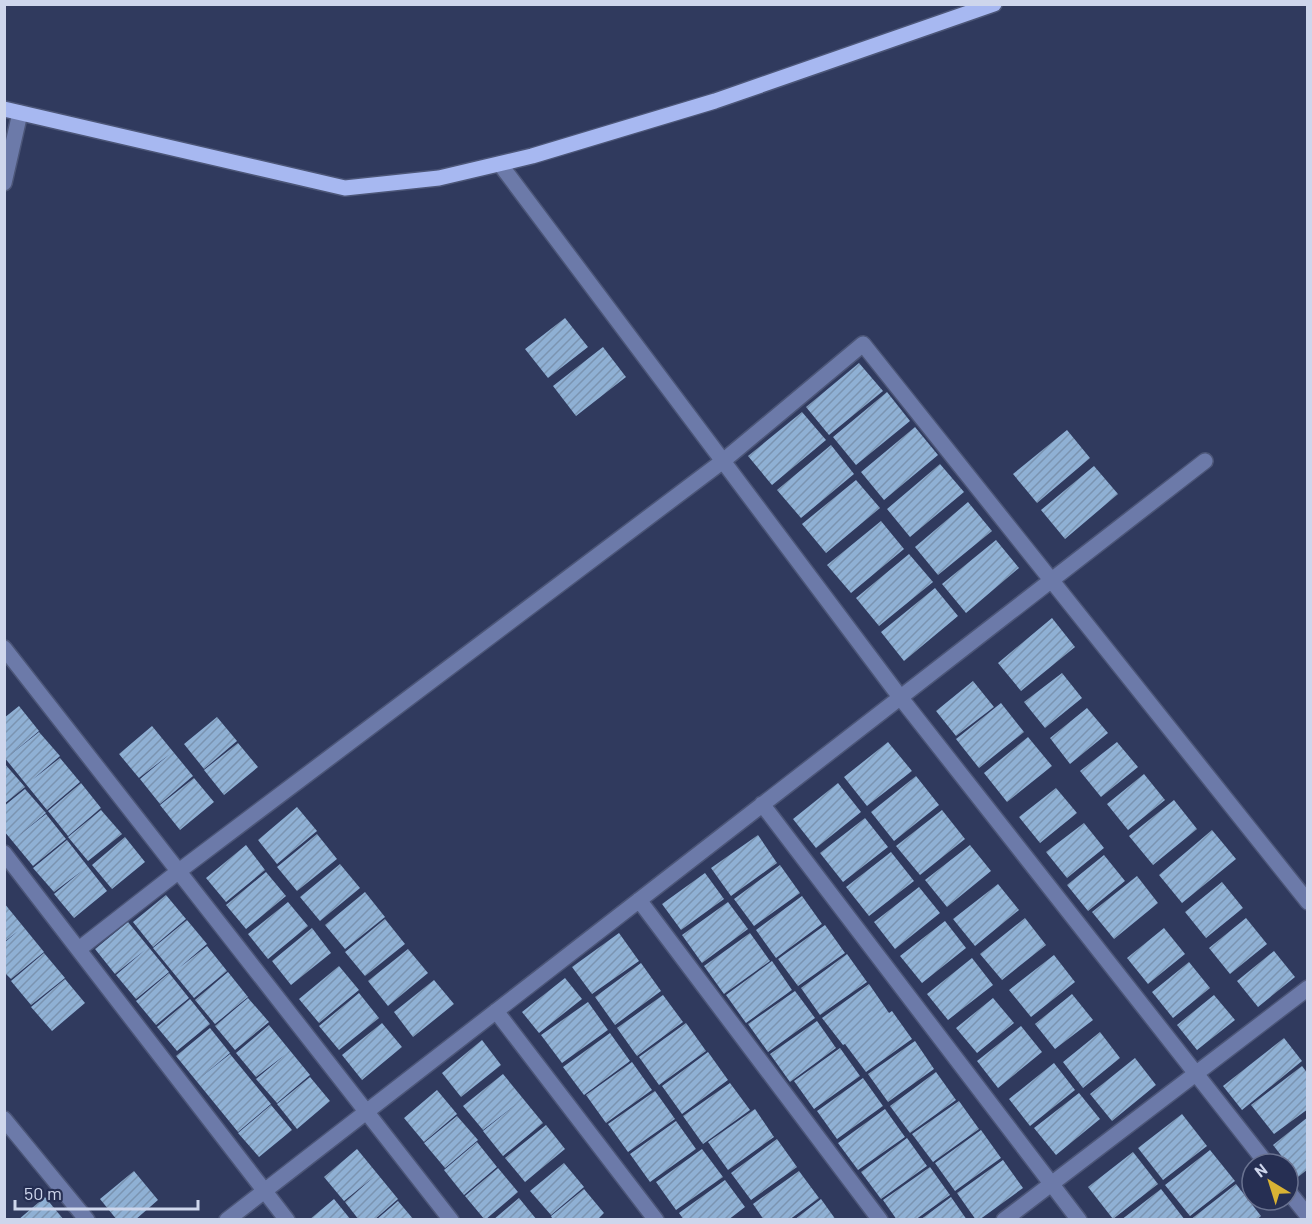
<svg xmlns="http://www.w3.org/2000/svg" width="1312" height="1224" viewBox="0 0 1312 1224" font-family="Barlow,sans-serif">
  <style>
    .building { fill: url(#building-hatch) }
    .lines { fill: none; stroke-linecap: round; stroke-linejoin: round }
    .minor-casing { stroke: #4c5678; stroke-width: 18 }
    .major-casing { stroke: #4c5678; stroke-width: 18 }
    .minor { stroke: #6c7aa9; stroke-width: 15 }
    .major { stroke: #a7b8f1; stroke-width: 15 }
  </style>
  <defs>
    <pattern id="building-hatch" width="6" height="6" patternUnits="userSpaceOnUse" patternTransform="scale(1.5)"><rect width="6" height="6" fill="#8fb0d4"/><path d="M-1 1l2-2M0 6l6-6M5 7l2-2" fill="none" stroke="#7b94b1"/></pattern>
  </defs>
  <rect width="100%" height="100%" fill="#303a5e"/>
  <path class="building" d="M565 318 588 347 548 378 525 349Z
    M603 347 626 377 576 416 553 386Z
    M859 363 883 391 829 435 806 407Z
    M887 392 910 421 856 465 833 437Z
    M802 412 826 440 772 485 748 456Z
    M915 427 938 455 884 500 861 472Z
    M1067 430 1090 458 1037 503 1013 474Z
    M831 445 854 474 801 518 777 490Z
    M940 464 964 492 910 537 887 509Z
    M1094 466 1118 494 1065 539 1041 510Z
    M856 480 880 508 826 553 802 524Z
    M968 502 992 531 938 575 915 547Z
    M881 521 904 549 851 593 827 565Z
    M996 540 1019 568 966 613 942 584Z
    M909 554 933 582 879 626 856 598Z
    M935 588 958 616 904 661 881 632Z
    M1052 618 1075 647 1021 691 998 663Z
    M1062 673 1082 698 1045 728 1024 702Z
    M973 681 994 707 956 736 936 711Z
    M1001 703 1024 732 979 768 956 739Z
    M19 706 39 731 9 756 39 732 60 756 32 780 60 758 80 782 47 810 4 757V718Z
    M1087 708 1108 733 1070 764 1050 738Z
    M217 717 237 741 204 769 184 744Z
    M152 726 193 776 160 804 140 779 170 754 139 778 119 754Z
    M1028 737 1052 766 1007 802 984 773Z
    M888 742 912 771 867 806 844 777Z
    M1117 742 1138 767 1101 797 1080 771Z
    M238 743 258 767 224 795 204 770Z
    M4 763 25 787 4 804Z
    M1144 774 1165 800 1128 830 1107 804Z
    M916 776 939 805 894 841 871 812Z
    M194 778 214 802 180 830 160 805Z
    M81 783 101 808 68 836 48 811Z
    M838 783 861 812 816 848 793 819Z
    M1056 788 1077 813 1040 843 1019 817Z
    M25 789 46 813 17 837 46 814 66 839 33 866 4 831V806Z
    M1174 800 1197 829 1153 865 1129 836Z
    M297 807 317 831 277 864 258 840Z
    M101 810 122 834 88 861 68 837Z
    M942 810 965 839 920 875 896 846Z
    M865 818 888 847 843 882 820 853Z
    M1084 823 1104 848 1067 878 1046 852Z
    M1212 830 1236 859 1182 903 1159 875Z
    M317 834 337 859 297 891 277 867Z
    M758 835 777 863 731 896 711 868Z
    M125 837 145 862 112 889 92 865Z
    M67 840 107 891 74 918 54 894 83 870 54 892 33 868Z
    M246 845 265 870 226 902 206 878Z
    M970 845 991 871 947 907 925 880Z
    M891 852 914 881 869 916 846 887Z
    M1104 855 1125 881 1088 911 1067 885Z
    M340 864 360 888 320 921 300 897Z
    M780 865 800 893 754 926 734 899Z
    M266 872 286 896 246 929 226 905Z
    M705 873 724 899 681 930 662 904Z
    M1137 876 1158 903 1114 939 1092 912Z
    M1222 882 1243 908 1206 938 1185 912Z
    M998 884 1019 910 975 946 953 919Z
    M919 887 940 913 895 949 874 922Z
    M365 892 385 917 345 949 325 925Z
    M166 895 186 919 153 947 133 922Z
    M802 896 822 924 776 958 756 930Z
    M288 902 308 926 268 959 248 934Z
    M728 902 748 929 702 963 682 935Z
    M4 903 44 952 11 979 4 972V943L18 931 4 942Z
    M1025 918 1046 945 1002 980 980 954Z
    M1246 918 1267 944 1230 974 1209 948Z
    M385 919 405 944 365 976 345 952Z
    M187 920 207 944 179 968 207 946 227 971 194 998 153 948Z
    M945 921 966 948 922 983 900 956Z
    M128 922 169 972 136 999 116 975 145 950 115 974 95 949Z
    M825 925 845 953 798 986 778 959Z
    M312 928 331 953 291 985 272 961Z
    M1164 928 1185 954 1148 984 1127 958Z
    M619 933 639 961 592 994 572 967Z
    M750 933 770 961 724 994 704 966Z
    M408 949 428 973 388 1006 368 981Z
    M1274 951 1295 977 1258 1007 1237 981Z
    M44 953 65 978 31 1005 11 981Z
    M847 954 867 982 820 1015 801 988Z
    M1054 955 1075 982 1031 1017 1009 990Z
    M972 958 993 985 948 1020 927 994Z
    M772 961 792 990 746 1023 726 995Z
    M1189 962 1210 988 1173 1018 1152 992Z
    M641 963 661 991 615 1025 595 997Z
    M339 966 359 990 319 1023 299 999Z
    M228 972 248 997 215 1024 195 1000Z
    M169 973 189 998 156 1025 136 1001Z
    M565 978 582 999 539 1033 522 1012Z
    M65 979 85 1003 52 1031 31 1007Z
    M434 980 454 1004 413 1037 394 1012Z
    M869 984 889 1013 892 1011 912 1039 866 1072 845 1044 843 1045 822 1018Z
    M795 991 815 1018 768 1052 748 1024Z
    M359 993 379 1018 339 1050 319 1026Z
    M1072 994 1093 1020 1055 1049 1035 1024Z
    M663 995 683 1022 637 1056 617 1028Z
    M1214 995 1235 1020 1197 1050 1177 1025Z
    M248 998 269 1022 235 1050 215 1026Z
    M993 998 1014 1023 977 1053 956 1028Z
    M190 999 210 1024 177 1051 157 1027Z
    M588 1002 608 1030 562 1063 541 1035Z
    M817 1021 836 1048 790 1082 770 1054Z
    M382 1023 402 1047 362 1080 342 1055Z
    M686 1023 706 1051 659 1085 639 1057Z
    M269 1025 310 1075 277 1103 256 1079 286 1054 256 1077 236 1053Z
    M1021 1026 1042 1052 998 1088 977 1061Z
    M210 1028 230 1053 200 1078 230 1054 271 1104 238 1132 176 1056Z
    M1100 1032 1120 1058 1083 1088 1063 1062Z
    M610 1033 630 1061 584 1095 563 1067Z
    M1284 1038 1302 1061 1242 1110 1223 1086Z
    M482 1040 501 1065 461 1097 442 1073Z
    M915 1041 934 1069 888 1102 868 1074Z
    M840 1048 860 1076 814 1109 794 1081Z
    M708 1052 728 1080 682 1114 662 1086Z
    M1135 1058 1156 1085 1112 1121 1090 1094Z
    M632 1062 652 1090 606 1123 586 1095Z
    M1054 1063 1075 1090 1030 1126 1009 1099Z
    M1302 1066 1308 1074V1109L1274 1134 1251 1105Z
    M936 1072 956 1100 910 1133 890 1106Z
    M503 1074 543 1123 503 1156 483 1131 519 1102 483 1130 463 1106Z
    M310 1077 330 1101 297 1129 277 1104Z
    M863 1078 883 1106 837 1139 817 1111Z
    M730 1083 750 1110 703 1144 683 1116Z
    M437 1090 457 1114 424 1142 404 1118Z
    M655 1091 675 1119 628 1152 608 1124Z
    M1079 1093 1100 1119 1056 1155 1034 1128Z
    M959 1101 979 1129 933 1162 912 1134Z
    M271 1105 292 1130 259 1157 238 1133Z
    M755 1109 774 1137 728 1170 708 1142Z
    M885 1109 905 1137 858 1170 838 1143Z
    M1182 1114 1207 1146 1163 1180 1138 1148Z
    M457 1116 478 1140 445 1168 424 1143Z
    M1308 1117V1169L1298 1177 1273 1145Z
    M676 1121 696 1149 650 1182 630 1154Z
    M546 1125 565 1149 525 1182 505 1158Z
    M981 1130 1001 1158 955 1191 935 1163Z
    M907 1138 927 1166 881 1199 861 1172Z
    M777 1139 797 1167 751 1200 731 1173Z
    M477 1142 497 1167 464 1195 444 1170Z
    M357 1149 398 1199 374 1220H359L345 1202 375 1176 344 1201 324 1177Z
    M702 1149 723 1177 676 1210 656 1182Z
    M1210 1150 1235 1181 1190 1216 1165 1185Z
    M1133 1152 1158 1184 1113 1219 1088 1187Z
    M1003 1160 1023 1188 979 1220H976L957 1193Z
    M564 1163 584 1187 551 1215 530 1191Z
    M930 1167 950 1195 915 1220H897L883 1200Z
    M498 1168 518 1192 485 1220 465 1196Z
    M134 1171 158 1200 135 1220H117L100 1199Z
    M799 1171 819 1198 789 1220H764L753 1204Z
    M725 1180 745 1207 728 1220H684L679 1213Z
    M1236 1184 1261 1216 1256 1220H1190Z
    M584 1189 604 1213 597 1220H553L551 1216Z
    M1161 1189 1185 1220H1121Z
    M45 1197 64 1220H18Z
    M951 1197 967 1220H920Z
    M519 1198 537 1220H493Z
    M334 1199 351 1220H309Z
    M821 1199 836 1220H794Z
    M398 1201 414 1220H376Z"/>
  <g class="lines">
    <g class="minor-casing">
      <path id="minor" d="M500 164 900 697 1267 1164
        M4 183 20 113
        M4 648 451 1220
        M762 804 1079 1220
        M4 853 287 1220
        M639 900 880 1220
        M79 949 179 871 723 461 863 344 1308 902
        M496 1011 656 1220
        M4 1119 87 1220
        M1288 1191 1308 1216
        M227 1220 1205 461
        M1004 1220 1308 988"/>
    </g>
    <g class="major-casing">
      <path id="major" d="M4 109 345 188 439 178 532 156 715 101 994 4"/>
    </g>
    <use href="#minor" class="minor"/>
    <use href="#major" class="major"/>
  </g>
  <rect width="1312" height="1224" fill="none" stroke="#ced6ec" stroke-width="12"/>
  <g transform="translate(1270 1182) rotate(322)"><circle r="28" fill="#262f53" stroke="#697290" stroke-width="1.5"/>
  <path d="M0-4.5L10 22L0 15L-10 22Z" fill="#d9b334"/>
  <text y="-9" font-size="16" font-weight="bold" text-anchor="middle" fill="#ced6ec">N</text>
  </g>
  <path d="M15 1200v9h183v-9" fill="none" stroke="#ced6ec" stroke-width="3"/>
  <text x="24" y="1200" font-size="18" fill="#ced6ec" stroke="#262f53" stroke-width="4.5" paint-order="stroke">50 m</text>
</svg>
